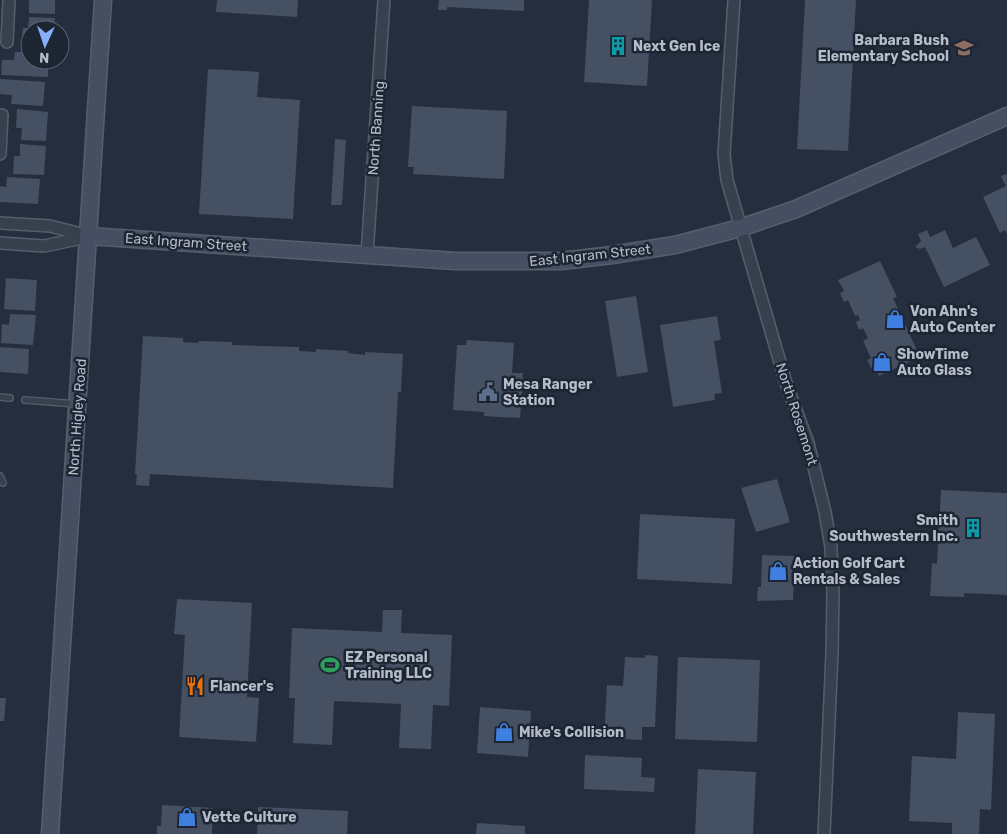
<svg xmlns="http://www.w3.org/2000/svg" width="1007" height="834" viewBox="0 0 1007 834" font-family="Rubik,sans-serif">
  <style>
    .building { fill: #455063 }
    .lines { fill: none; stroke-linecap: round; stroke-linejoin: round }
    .lane-casing { stroke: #565e6c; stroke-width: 8 }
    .street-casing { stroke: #565e6c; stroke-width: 14 }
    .secondary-casing { stroke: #565e6c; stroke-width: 19 }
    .lane { stroke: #38404e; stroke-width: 5.5 }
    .street { stroke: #38404e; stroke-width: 11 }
    .secondary { stroke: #464f62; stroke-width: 16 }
    .labels { text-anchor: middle; stroke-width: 5; stroke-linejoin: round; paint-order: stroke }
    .poi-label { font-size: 14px; font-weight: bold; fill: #b4bbc9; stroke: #1d2533; text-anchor: start }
    .street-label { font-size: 14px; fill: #b4bbc9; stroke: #1d2533 }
  </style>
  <rect width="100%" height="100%" fill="#242e3f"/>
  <path class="building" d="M29 0H55V14L29 13Z
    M217 0H298L297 17 216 12Z
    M439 0H524V11L447 7V10H438Z
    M589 0H652L647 86 584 82Z
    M805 0H856L848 151 797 149Z
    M29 17 55 18 54 30H30V47L21 46 23 28H28Z
    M15 52H30V60H48V77L1 75 2 60H14Z
    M208 69 259 72 257 97 300 100 293 219 199 214Z
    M0 79 45 82 43 106 11 104 12 95 0 94Z
    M412 106 507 111 504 179 413 174 414 167H408Z
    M17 109 48 112 46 141 21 140 22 128H16Z
    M335 139 346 140 342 205H331Z
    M20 144 46 146 44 175 13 174 14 156H20Z
    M1007 174V235L1005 230 1000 233 983 197 1006 186 1001 176Z
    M7 177 40 179 38 204 0 202V186L6 187Z
    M927 230 930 237 945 230 953 248 976 237 990 265 944 287 925 247 920 249 915 247 921 241 918 234Z
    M880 261 897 297 893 298 920 357 879 376 874 366 871 368 867 360 871 358 863 341 868 338 863 328 859 330 856 322 860 320 858 315 855 316 848 300 844 302 840 293 844 291 838 280Z
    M6 278 37 280 35 311 4 309Z
    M636 296 648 372 617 377 605 301Z
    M10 314 36 315 33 345 1 343 2 324 9 325Z
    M717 316 721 340 714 341 722 393 714 394 715 400 673 407 660 325Z
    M143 336 183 338V342L198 343 199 341 232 342V345L299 347V351L316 352V349L348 351V353L365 355V352L403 354 401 392H398L393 488 150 474 149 486 136 485 137 474H135Z
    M467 340 514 343 512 373H523L520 418 484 416V412L453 410 457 345H466Z
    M0 347 29 349 28 374 0 372Z
    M777 479 790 522 756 532 741 488Z
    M941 490 1007 493V595L964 593V597L930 596 932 563 937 564Z
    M640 514 735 519 732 584 637 579Z
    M762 555 795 556 793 600 757 601 758 587H761Z
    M177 599 252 603 247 697 259 698 256 742 179 737 185 635 174 634Z
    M383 610H402L401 633 452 635 449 706 433 705 431 749 399 748 401 704 334 701 332 745 293 743 295 698H289L292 628 382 632Z
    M645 655 658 656 655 727H642V740L604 738 607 685 623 686 625 657 645 658Z
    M678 657 760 660 757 742 675 739Z
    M0 698H6L4 721H0Z
    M480 707 531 711 528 757 477 753Z
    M958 712 995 714 991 810 980 809 979 834H952V823L909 821 912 756 956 759Z
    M585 755 642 758 641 777 655 778 654 792 584 789Z
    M698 769 756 772 753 834H695Z
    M162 805 213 808 212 834H157V826H161Z
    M258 807 348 811 347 834H257Z
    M477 823 525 826V834H476Z"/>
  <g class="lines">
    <g class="lane-casing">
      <path id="lane" d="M0 397 10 398
        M25 400 76 404
        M0 476 3 483"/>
    </g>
    <g class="street-casing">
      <path id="street" d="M734 0 724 154 727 180 786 383 808 443 825 512 831 547 833 592 832 653 824 834
        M7 42 9 0
        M0 154 2 115
        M0 223 50 226 89 236
        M0 243 44 246 87 237
        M367 255 384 0"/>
    </g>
    <g class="secondary-casing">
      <path id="secondary" d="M89 236 455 261H561L612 255 675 245 740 228 796 209 1007 116
        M50 834 103 0"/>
    </g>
    <use href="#lane" class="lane"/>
    <use href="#street" class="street"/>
    <use href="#secondary" class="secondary"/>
  </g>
  <defs>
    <g id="building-bare" transform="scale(1.5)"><path d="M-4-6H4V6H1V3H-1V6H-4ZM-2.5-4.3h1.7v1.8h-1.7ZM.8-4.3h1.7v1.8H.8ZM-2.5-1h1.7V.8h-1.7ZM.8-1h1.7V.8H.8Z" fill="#0f9aa8" stroke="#1d2533" stroke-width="2.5" paint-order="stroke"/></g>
    <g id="school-bare" transform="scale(1.5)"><path d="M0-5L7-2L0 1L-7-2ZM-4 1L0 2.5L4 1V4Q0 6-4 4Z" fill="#8d6e63" stroke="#1d2533" stroke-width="2.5" paint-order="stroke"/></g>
    <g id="shop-bare" transform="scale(1.5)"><path d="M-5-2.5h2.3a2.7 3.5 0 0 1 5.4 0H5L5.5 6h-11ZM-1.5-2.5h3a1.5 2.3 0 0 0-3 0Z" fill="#3f7fe0" stroke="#1d2533" stroke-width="2.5" paint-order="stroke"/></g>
    <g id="civic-bare" transform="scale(1.5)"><path d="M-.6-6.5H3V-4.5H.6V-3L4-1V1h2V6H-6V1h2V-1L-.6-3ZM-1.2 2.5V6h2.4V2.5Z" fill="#5c6f8a" stroke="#1d2533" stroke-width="2.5" paint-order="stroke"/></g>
    <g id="stadium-bare" transform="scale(1.5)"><path d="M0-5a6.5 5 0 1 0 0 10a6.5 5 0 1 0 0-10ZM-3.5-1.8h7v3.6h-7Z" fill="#2e9e5b" stroke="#1d2533" stroke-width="2.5" paint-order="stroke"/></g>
    <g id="restaurant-bare" transform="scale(1.5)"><path d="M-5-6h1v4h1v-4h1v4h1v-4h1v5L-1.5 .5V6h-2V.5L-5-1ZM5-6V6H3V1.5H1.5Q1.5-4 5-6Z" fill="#e8710a" stroke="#1d2533" stroke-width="2.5" paint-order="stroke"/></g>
  </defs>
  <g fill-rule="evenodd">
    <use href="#building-bare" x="618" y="46"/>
    <use href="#school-bare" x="964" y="48"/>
    <use href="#shop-bare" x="895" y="319"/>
    <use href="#shop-bare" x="882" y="362"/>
    <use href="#civic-bare" x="488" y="392"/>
    <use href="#building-bare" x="973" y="528"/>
    <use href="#shop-bare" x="778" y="571"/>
    <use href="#stadium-bare" x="330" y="665"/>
    <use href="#restaurant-bare" x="195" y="686"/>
    <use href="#shop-bare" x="504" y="732"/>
    <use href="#shop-bare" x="187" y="817"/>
  </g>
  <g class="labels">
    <g class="poi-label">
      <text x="949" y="45" text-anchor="end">Barbara Bush<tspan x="949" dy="16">Elementary School</tspan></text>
      <text x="633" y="51">Next Gen Ice</text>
      <text x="910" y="316">Von Ahn's<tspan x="910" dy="16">Auto Center</tspan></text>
      <text x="897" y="359">ShowTime<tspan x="897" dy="16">Auto Glass</tspan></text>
      <text x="503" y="389">Mesa Ranger<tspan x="503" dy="16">Station</tspan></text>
      <text x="958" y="525" text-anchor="end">Smith<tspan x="958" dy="16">Southwestern Inc.</tspan></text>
      <text x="793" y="568">Action Golf Cart<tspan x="793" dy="16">Rentals &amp; Sales</tspan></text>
      <text x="345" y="662">EZ Personal<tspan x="345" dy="16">Training LLC</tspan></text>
      <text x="210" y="691">Flancer's</text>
      <text x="519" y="737">Mike's Collision</text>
      <text x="202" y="822">Vette Culture</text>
    </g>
    <g class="street-label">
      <text transform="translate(376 128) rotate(-86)" y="5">North Banning</text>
      <text transform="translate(186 242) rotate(4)" y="5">East Ingram Street</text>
      <text transform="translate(590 255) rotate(-6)" y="5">East Ingram Street</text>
      <text transform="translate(797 414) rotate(72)" y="5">North Rosemont</text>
      <text transform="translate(77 417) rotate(-86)" y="5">North Higley Road</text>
    </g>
  </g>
  <g transform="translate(45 45) rotate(183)"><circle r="24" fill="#1d2533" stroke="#59616f"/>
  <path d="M0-4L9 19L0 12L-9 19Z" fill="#88b0fa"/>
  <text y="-8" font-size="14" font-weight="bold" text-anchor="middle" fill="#b4bbc9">N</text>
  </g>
</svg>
